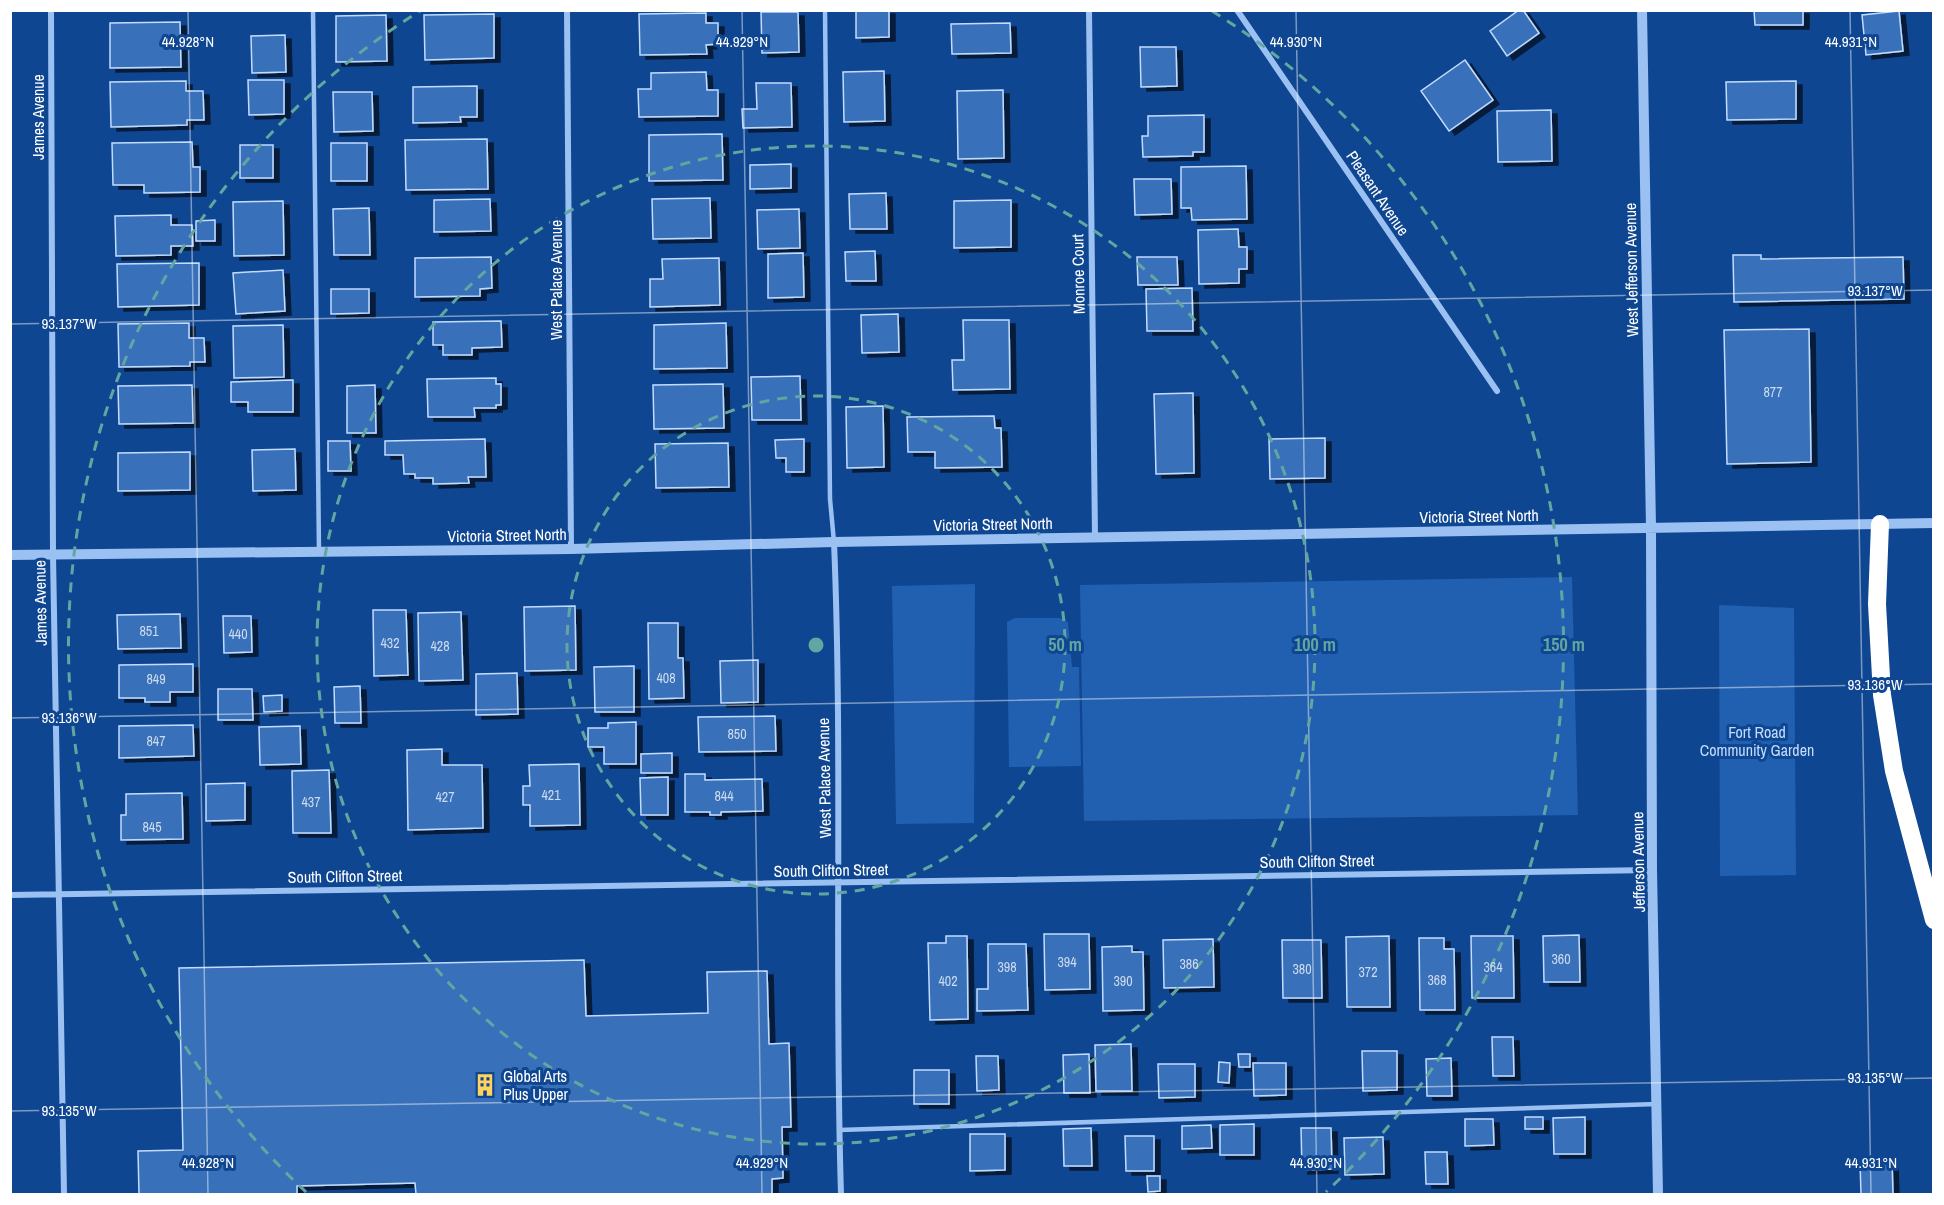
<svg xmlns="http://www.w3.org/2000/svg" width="1944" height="1205" viewBox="0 0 1944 1205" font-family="'Archivo Narrow',sans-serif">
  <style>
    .green { fill: #215fb1 }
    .building { fill: #3870ba; stroke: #c2dcfe; stroke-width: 1.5; filter: url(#shadow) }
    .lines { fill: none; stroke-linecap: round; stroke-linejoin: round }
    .service { stroke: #9bc1f3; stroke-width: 4.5 }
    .minor { stroke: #9bc1f3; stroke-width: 6 }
    .tertiary { stroke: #9bc1f3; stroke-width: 10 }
    .motorway { stroke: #fff; stroke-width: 18 }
    .ticks { fill: none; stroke: #fff; stroke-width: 1.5; stroke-opacity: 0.45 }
    .ring { fill: none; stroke: #63a6a1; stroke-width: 3; stroke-dasharray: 10 8 }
    .labels { text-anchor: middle; stroke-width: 6; stroke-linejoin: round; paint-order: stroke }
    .number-label { font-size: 14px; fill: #cddbee }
    .street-label { font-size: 16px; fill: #fff; stroke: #0f4691 }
    .park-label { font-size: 16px; fill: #c2dcfe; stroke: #0f4691 }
    .poi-label { font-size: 16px; fill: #fff; stroke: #0f4691; text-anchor: start }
    .ticks-label { font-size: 15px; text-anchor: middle; fill: #fff; stroke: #0f4691; stroke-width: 6; stroke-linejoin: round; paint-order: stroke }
    .centre { fill: #63a6a1; stroke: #0f4691; stroke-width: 3 }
    .ring-label { font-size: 18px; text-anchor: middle; font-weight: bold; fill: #63a6a1; stroke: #0f4691; stroke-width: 6; stroke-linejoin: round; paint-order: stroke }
  </style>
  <defs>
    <filter id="shadow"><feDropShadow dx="6" dy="4" stdDeviation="0" flood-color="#0009"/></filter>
  </defs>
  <rect width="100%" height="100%" fill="#0f4691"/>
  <path class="green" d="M1572 577 1578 815 1084 821 1080 585Z
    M975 584 974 823 896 824 892 586Z
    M1719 605 1794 608 1796 875 1720 876Z
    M1015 618H1060L1068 622 1072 667H1079L1081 766 1009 767 1007 622Z"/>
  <path class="building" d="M856 10H889V37L856 38Z
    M1519 10H1523L1539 33 1507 56 1490 31Z
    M1754 10H1803V25H1755Z
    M1899 11 1903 51 1866 55 1862 15Z
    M761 12H798L799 52 762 53Z
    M706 13V23H718V44L706 45 707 54 640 55 639 14Z
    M494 14V58L425 60 424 15Z
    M386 15 387 61 336 62V16Z
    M180 22 181 67 110 68V23Z
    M1010 23 1011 53 952 54 951 24Z
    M285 35 286 72 252 73 251 36Z
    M1140 47H1176L1177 86 1141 87Z
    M1465 60 1493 100 1449 131 1421 91Z
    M884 71 885 121 844 122 843 72Z
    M706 72 707 90H718V116L639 117 638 89H651V73Z
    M248 80H284V114L249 115Z
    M186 81V91H203L204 120H187V125L111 127 110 82Z
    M1796 81V119L1727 120 1726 82Z
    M756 83H791L792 127 743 128 742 109H757Z
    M477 86V117H460L461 122 413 123V87Z
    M1003 90 1004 158 958 159 957 91Z
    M333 92H372L373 131 334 132Z
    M1551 110 1552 161 1498 162 1497 111Z
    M1204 115V152H1193V156L1143 157 1142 136H1148V116Z
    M722 134 723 180 649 181V135Z
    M487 139 488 189 406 190 405 140Z
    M192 142 193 167H200V192L144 193V185H113L112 143Z
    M331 143H367V181H331Z
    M240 145H273V178H240Z
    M791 164V188L750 189V165Z
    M1246 166 1247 219 1192 220 1191 208H1181V167Z
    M1134 179H1171L1172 214 1135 215Z
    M886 193 887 229H850L849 194Z
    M710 198 711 238 653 239 652 199Z
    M490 199 491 231 434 232V200Z
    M1011 200V247L954 248V201Z
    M283 201 284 255 234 256 233 202Z
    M369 208 370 255H334L333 209Z
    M799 209 800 248 758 249 757 210Z
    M171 215V225H192L193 246H171V255L116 256 115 216Z
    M215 220V241H196V221Z
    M1238 229 1239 247H1247V269H1239V283L1199 284 1198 230Z
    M875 251 876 281H846L845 252Z
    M803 253 804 297 768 298V254Z
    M1733 255H1761V259L1903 257 1904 299 1734 302Z
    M491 257 492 288 480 289V296L415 297V258Z
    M1137 257H1177L1178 285H1138Z
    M719 258 720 305 650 307V279H663L662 259Z
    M199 263V305L118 307 117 264Z
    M283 270 285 311 236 314 233 273Z
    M1192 288 1193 331H1147L1146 289Z
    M331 289H369V313L331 314Z
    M898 314 899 352 862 353 861 315Z
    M963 320H1009L1010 389 953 390 952 360H964Z
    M501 321 502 347 472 348V355H443V345H433V322Z
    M189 323V338H204L205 362H190V366L119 367 118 324Z
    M726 323 727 368 654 369V325Z
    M283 325 284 377 234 378 233 326Z
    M1809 329 1811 462 1727 464 1724 330Z
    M800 376 801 420H752L751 377Z
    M496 378V384H501V405H496V408H474L475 417H428L427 379Z
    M293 380V412H248V402H231V382Z
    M723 384 724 428 654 429 653 385Z
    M192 385 193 423 119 424 118 386Z
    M375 385 376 433H347V386Z
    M1193 393 1194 473 1156 474 1154 394Z
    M883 406 884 467 847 468 846 407Z
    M994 416 995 428H1001L1002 467 935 468V452H908L907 417Z
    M1325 438V478L1270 479 1269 439Z
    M485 439 486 477H468L469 483 433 484V478H415V474H404L403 455H385V441Z
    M804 439V472H786V458H776L775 440Z
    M328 441H350L351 471H328Z
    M728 443 729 487 656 488 655 444Z
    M295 449 296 490 253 491 252 450Z
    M190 452V490L118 491V453Z
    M575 606 576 670 525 671 524 607Z
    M373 610H406L408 675 374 676Z
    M461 612 463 680 419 681 418 613Z
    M180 614 181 648 118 649 117 615Z
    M223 616H251L252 652 224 653Z
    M648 623H678V658H683L684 698 649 699Z
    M758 660V702L721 703 720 661Z
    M193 664V692H170V702H145V698H119V665Z
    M634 666V712H595L594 667Z
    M517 673 518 714 476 715V674Z
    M360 686 361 723H335L334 687Z
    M218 689H252L253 720H218Z
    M282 695V711L264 712 263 696Z
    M775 716 776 751 699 752 698 717Z
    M636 722V764H604V747H588V728H608V723Z
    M193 725 194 756 119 758V726Z
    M300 726 301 764 260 765 259 727Z
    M442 749V765H482L483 828 408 830 407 750Z
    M672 753V773H641V754Z
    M579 764 580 825 530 826V805H523V786H530L529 765Z
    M329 770 331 833H293L292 771Z
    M685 774H705V780L762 779 763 811 721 812V815H710V812H685Z
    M668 777V815H641L640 778Z
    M245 783V820L206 821V784Z
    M182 793 183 839 121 840V815H126V794Z
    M1044 934H1089L1090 989 1045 990Z
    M1579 935 1580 982H1544L1543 936Z
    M946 936H967L968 1019 930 1020 928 943H946Z
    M1389 936 1390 1007H1347L1346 937Z
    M1471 936H1513L1514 998H1472Z
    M1419 938H1444V949H1454L1455 1010H1420Z
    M1213 939 1214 987 1164 988 1163 940Z
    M1282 940H1321L1322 998H1283Z
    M988 944H1026L1028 1010 977 1011V989H988Z
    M1132 946V952H1143L1144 1010 1103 1011 1102 947Z
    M584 960 586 1016 708 1013 707 972 767 971 769 1044 789 1043 791 1127H782L783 1178 772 1179V1194H416L415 1183 297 1186V1194H139L138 1151 183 1150 179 968Z
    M1492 1037H1513L1514 1076H1493Z
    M1131 1044 1132 1091H1096L1095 1045Z
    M1362 1051H1397V1090L1363 1091Z
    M1089 1054 1090 1093H1064L1063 1055Z
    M1238 1054H1250V1067H1239Z
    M976 1056H998L999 1090 977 1091Z
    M1451 1058 1452 1096H1427L1426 1059Z
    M1219 1062 1230 1063 1229 1083 1218 1082Z
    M1253 1063H1286V1095L1254 1096Z
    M1158 1064H1195V1097L1159 1098Z
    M914 1070H949V1104H914Z
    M1525 1117H1543V1129H1525Z
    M1585 1117V1154H1554L1553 1118Z
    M1465 1119H1493L1494 1145 1465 1146Z
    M1254 1124V1155H1220V1125Z
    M1211 1125 1212 1148 1182 1149V1126Z
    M1091 1128 1092 1166H1064L1063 1129Z
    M1301 1128H1331L1332 1169 1302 1170Z
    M970 1134H1005V1170L970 1171Z
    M1125 1136H1154V1171H1126Z
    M1383 1137 1384 1174 1345 1175 1344 1138Z
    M1425 1152H1447L1448 1184H1426Z
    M1860 1162H1892L1893 1194H1861Z
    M1147 1176H1160V1191L1148 1192Z"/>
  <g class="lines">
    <path class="service" d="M313 10 319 552
      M825 10 830 499 834 542
      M839 1130 1657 1104"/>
    <path class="minor" d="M51 10 53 555 64 1194
      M567 10 571 549
      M1089 10 1095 538
      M1237 10 1497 391
      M834 542C843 759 834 977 841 1194
      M10 895 1652 870"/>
    <path class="tertiary" d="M1642 10 1651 528 1652 870 1658 1194
      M10 555 571 549 834 542 1934 523"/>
    <path class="motorway" d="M1880 524 1877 604 1882 695 1894 771 1934 920"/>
  </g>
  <path class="ticks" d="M188 10 208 1194M742 10 762 1194M1296 10 1317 1194M1850 10 1871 1194M10 324 1934 290M10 718 1934 684M10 1111 1934 1078"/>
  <g class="ring">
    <circle cx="816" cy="645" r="249"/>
    <circle cx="816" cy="645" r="499"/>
    <path d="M306 1192A748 748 0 0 1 420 11M1212 11A748 748 0 0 1 1326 1192"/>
  </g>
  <defs>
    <g id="building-bare" transform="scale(1.8)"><path d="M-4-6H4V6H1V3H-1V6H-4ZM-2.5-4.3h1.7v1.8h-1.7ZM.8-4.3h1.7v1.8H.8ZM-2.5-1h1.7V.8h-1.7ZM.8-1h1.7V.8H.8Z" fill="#ffd35d" stroke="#0f4691" stroke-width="2.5" paint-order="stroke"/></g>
  </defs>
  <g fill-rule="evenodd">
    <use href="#building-bare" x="485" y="1085"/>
  </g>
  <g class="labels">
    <g class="number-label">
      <text x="1773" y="397">877</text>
      <text x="149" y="636">851</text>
      <text x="238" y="639">440</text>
      <text x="390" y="648">432</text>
      <text x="440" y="651">428</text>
      <text x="666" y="683">408</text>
      <text x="156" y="684">849</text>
      <text x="737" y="739">850</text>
      <text x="156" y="746">847</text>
      <text x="551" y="800">421</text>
      <text x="724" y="801">844</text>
      <text x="445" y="802">427</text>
      <text x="311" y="807">437</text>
      <text x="152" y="832">845</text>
      <text x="1561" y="964">360</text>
      <text x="1067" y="967">394</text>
      <text x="1189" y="969">386</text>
      <text x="1007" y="972">398</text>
      <text x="1493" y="972">364</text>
      <text x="1302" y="974">380</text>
      <text x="1368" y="977">372</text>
      <text x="1437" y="985">368</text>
      <text x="948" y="986">402</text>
      <text x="1123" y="986">390</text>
    </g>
    <g class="street-label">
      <text transform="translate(38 117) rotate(-90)" y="6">James Avenue</text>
      <text transform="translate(1378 193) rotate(56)" y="6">Pleasant Avenue</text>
      <text transform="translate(1631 270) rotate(-91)" y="6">West Jefferson Avenue</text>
      <text transform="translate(1078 274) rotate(-91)" y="6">Monroe Court</text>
      <text transform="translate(556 280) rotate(-90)" y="6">West Palace Avenue</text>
      <text transform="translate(1479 516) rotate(-1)" y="6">Victoria Street North</text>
      <text transform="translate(993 524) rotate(-1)" y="6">Victoria Street North</text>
      <text transform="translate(507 535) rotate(-1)" y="6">Victoria Street North</text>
      <text transform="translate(40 603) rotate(-91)" y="6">James Avenue</text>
      <text transform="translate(824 778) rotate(-91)" y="6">West Palace Avenue</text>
      <text transform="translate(1317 861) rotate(-1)" y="6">South Clifton Street</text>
      <text transform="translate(1638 862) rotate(-91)" y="6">Jefferson Avenue</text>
      <text transform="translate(831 870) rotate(-1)" y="6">South Clifton Street</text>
      <text transform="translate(345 876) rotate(-1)" y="6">South Clifton Street</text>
    </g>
    <g class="park-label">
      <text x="1757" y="738">Fort Road<tspan x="1757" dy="18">Community Garden</tspan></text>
    </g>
    <g class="poi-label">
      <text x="503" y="1082">Global Arts<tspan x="503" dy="18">Plus Upper</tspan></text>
    </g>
  </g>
  <g class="ticks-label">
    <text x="188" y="47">44.928°N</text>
    <text x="742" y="47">44.929°N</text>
    <text x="1296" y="47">44.930°N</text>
    <text x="1851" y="47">44.931°N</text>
    <text x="1875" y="296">93.137°W</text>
    <text x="69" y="329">93.137°W</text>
    <text x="1875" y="690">93.136°W</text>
    <text x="69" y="723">93.136°W</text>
    <text x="1875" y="1083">93.135°W</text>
    <text x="69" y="1116">93.135°W</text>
    <text x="208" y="1168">44.928°N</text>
    <text x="762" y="1168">44.929°N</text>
    <text x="1316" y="1168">44.930°N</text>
    <text x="1871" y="1168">44.931°N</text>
  </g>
  <circle cx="816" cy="645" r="9" class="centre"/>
  <g class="ring-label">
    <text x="1065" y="651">50 m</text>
    <text x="1315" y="651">100 m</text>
    <text x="1564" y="651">150 m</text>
  </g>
  <rect width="1944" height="1205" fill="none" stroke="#ffffff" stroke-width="24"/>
</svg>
